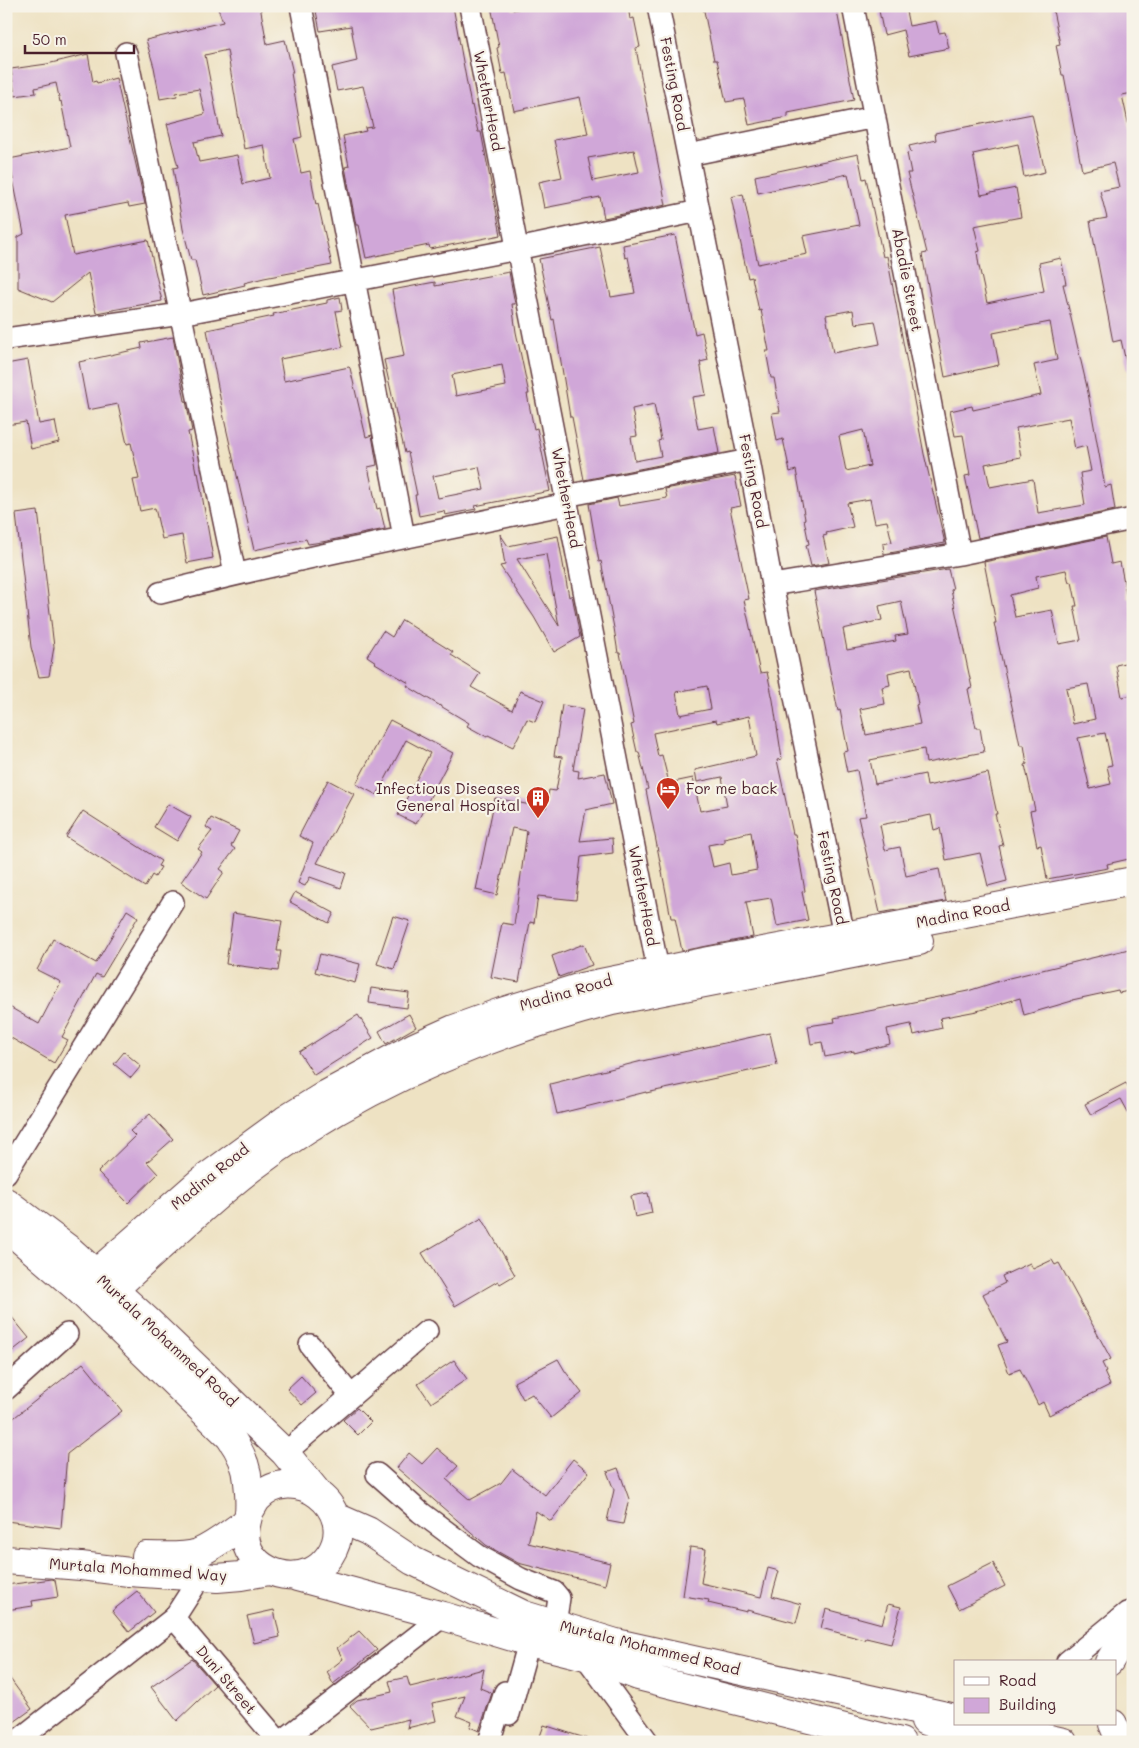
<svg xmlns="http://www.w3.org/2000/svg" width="1139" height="1748" viewBox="0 0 1139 1748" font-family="Mali,sans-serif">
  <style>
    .building { fill: #d0a7d8; fill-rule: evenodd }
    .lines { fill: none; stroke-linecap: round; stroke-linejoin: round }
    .minor-casing { stroke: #633c42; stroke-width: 24 }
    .major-casing { stroke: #633c42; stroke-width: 30 }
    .highway-casing { stroke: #633c42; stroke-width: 30 }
    .minor { stroke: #fff; stroke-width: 21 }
    .major { stroke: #fff; stroke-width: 28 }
    .highway { stroke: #fff; stroke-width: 28 }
    .labels { text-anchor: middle; stroke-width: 4.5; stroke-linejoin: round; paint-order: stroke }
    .street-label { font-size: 15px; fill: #4a1f2b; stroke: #f7f3e8 }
    .poi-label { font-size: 15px; fill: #4a1f2b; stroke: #f7f3e8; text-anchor: end }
  </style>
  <rect width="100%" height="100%" fill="#f7f3e8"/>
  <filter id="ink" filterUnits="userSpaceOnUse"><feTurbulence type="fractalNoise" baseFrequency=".02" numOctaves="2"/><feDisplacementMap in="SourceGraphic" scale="10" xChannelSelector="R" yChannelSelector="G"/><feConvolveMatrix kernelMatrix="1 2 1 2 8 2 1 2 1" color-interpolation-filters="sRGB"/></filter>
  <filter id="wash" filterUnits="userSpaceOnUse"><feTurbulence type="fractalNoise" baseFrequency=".0096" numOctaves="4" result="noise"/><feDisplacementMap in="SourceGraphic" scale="20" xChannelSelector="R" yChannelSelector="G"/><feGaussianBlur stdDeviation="1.12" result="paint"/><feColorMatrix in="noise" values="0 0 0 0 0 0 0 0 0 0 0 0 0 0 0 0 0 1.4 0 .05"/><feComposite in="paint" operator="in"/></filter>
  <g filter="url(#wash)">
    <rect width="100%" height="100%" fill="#eee2c3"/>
    <g id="blocks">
      <path class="building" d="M217 6H260L267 44 285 40 293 73H291L302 137 294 139 301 173 310 171 316 205 318 204 332 265 264 278 244 283 245 285 203 295 195 260H191L183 229 173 168 178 167 167 124 205 114 199 89 176 93 177 96 160 99 154 67 146 40 223 22ZM227 50 244 149 264 145 270 178 243 184 237 155 199 162 194 142 221 136 205 55Z
        M315 6H453L471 106 472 105 478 132H481L501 235 430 249 429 245 366 258 359 225H356L345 167 349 166 343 136 366 131 365 128 373 127 363 86 337 91 332 67 357 61 351 26 320 31Z
        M491 6H512L513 10 530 6H628L630 19 634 18 640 47 636 48 642 81 666 205 604 218 600 197 544 208 539 182 562 177 554 140 588 134 580 97 514 111 506 73 502 74 497 48 499 47ZM634 150 639 172 593 181 588 158Z
        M703 6H836L854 100 788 113V117L749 125 744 99 726 102 717 60H714Z
        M878 6H905L909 26 936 21 939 33 945 32 949 48 909 56 903 30 884 35Z
        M1052 6H1133V93L1122 95 1130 131 1133 130V371H1128L1121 340 1113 342 1090 221 1107 218 1100 191 1119 187 1113 163 1082 171 1064 75H1062L1056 45 1060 44Z
        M88 54 93 82 96 81 97 83 116 78 145 204 129 207 128 203 65 215 73 255 148 240 162 301 96 313 88 273 52 302 18 288V237L24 234 9 159 70 147 61 101 60 102 56 83 35 88 36 93 15 96 11 69 47 64Z
        M1032 114 1045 172 1024 177 1018 144 973 154 981 195 1016 188 1021 217 974 226 980 251 977 252 979 266 987 303 1044 291 1039 263 1061 258 1066 284H1063L1087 387 1105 487 1111 485 1115 510 978 538 965 476 970 475 963 435 955 436 950 411 972 406 973 410 1041 395 1034 365 1057 360 1050 322 993 333 999 365 945 377 922 254 927 253 907 173H911L907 153 911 152 909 146 936 140 935 133ZM1069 418 1075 449 1086 446 1091 471 1080 473 1085 505 1038 513 1033 479 990 487 985 464 1021 457 1016 428Z
        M858 154 863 179 866 178 883 257 887 256 924 454 945 543 884 554 883 544 892 542 887 521 875 523 870 499 847 503 853 527 826 533 827 535 823 536 829 563 811 566 806 545 809 544 804 519H805L796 470 790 472 783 439 777 441 772 413 780 412 774 378H771L766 351H769L761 310 759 311 752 277 748 278 731 197 743 194 758 264 807 254 803 236 859 225 848 174 758 193 755 176ZM853 310 855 324 875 321 880 344 833 353 826 315ZM863 430 870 466 846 471 839 436Z
        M675 235 695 334 702 332 708 360 700 362 706 395 692 397 698 429 714 426 719 453 584 480 572 417H570L554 319 552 320 539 259 600 247 611 297 635 293 628 257 625 258 623 245ZM654 404 661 440 658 441 661 456 635 461 631 437 637 436 632 409Z
        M509 272 515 304H512L516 332 529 394H527L534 429 537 428 550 491 475 506 476 509 445 515 444 511 419 516 415 495H417L408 452 405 453 384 360 404 356 392 290 435 282V286ZM502 365 506 386 456 396 452 375ZM479 467 484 489 438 498 433 476Z
        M340 297 342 310 336 311 343 347 280 359 284 381 349 367 350 368 366 437 372 435 377 465 368 467 377 509 380 508 385 529 322 542 308 544 306 539 254 550 225 423 207 330 274 316 273 314 327 303V300Z
        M173 337 185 401H186L192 431 188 432 196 472H198L213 558 187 563 182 535 162 539 155 508 140 511 133 480 139 479 131 443 127 444 118 404 88 410 79 362 142 348 141 343Z
        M28 360 39 424 55 421 59 442 31 449 26 422 6 425V364Z
        M735 476 741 506 730 508 749 599 744 600 760 673 767 672 773 700 782 759 777 760 793 834H795L805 891 802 892 808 920 777 926 771 898 746 902 753 937 682 951 675 918H671L646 790 648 789 639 752H637L631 725 634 724 620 653H618L614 628 601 561 599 562 589 504 617 498 619 506 667 498 665 489ZM707 686 711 709 680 715 676 692ZM749 716 756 756 695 770 697 782 722 777 727 806 700 811 693 778 669 783 662 755 658 756 653 733 716 720 717 723ZM751 832 757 870 731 875 729 863 713 867 708 845 724 842V838Z
        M38 511 54 647 49 676 39 677 31 647 16 514Z
        M500 534 508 546 558 536 569 597 572 595 580 637 554 652 534 617 500 566 505 565ZM546 554 559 626 517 559Z
        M1106 537 1111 564 1120 562 1127 598H1129L1133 613V661L1116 665 1122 697 1133 695V858L1107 864 1108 868 1047 879 1041 845 1037 846 1030 811 1035 810 1025 765 1027 764 1024 745H1020L1014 716 994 623H996L984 562ZM1066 570 1069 583 1072 582 1077 606H1074L1081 640 1059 644 1052 610 1015 617 1010 595 1038 588 1036 576ZM1088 684 1095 719 1073 724 1066 688ZM1105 733 1112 765 1107 766 1111 784 1090 789 1078 738Z
        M948 569 953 589 951 590 972 688 968 689 976 728H980L984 752 926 763 924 749 870 760 875 784 925 774 927 786 988 773 997 814H995L1003 845 999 846 1007 881 988 886 980 853 946 860 940 828 934 830 931 815 880 825 885 850 900 847 906 876 939 869 946 901 880 913 858 817 866 816 857 770 847 772 843 752 848 751 840 710 838 711 814 591ZM901 601 908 634 895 636 896 641 847 650 843 629 882 620 879 606ZM911 668 918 704 916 705 920 724 866 735 860 709 885 704 882 687 890 685 888 673Z
        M402 620 453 652 451 655 480 673 471 687 512 710 520 691 544 701 535 722 527 719 513 747 488 735 487 737 467 726 469 723 407 686 409 683 375 663 376 662 367 656 383 631 392 637Z
        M562 705 583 709 573 770 579 771 578 778 605 773 612 804 586 810 580 841 612 838 613 853 581 857 576 900 538 896 534 923 530 922 519 982 491 977 502 923 514 925 527 831 512 828 497 895 476 890 495 798 546 808 549 790 556 791 562 757 554 756Z
        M390 720 453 753 416 824 398 815 430 753 406 740 377 795 356 784Z
        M328 780 354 794 317 863 346 873 341 888 310 877 305 886 298 883 313 843 299 836Z
        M168 804 191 817 177 841 154 827Z
        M83 811 161 861 158 866 161 867 155 877 152 875 145 887 66 837Z
        M211 818 239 831 231 846 235 849 220 869 224 872 206 899 181 882 202 852 198 849 212 831 206 827Z
        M295 892 334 913 329 923 290 902Z
        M127 910 138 917 102 977 96 974 62 1037 68 1040 54 1063 6 1035V1005L39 1024 61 982 37 970 53 939 96 963Z
        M233 913 282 921 277 951H281L278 971 226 964Z
        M393 916 410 921 394 969 377 964Z
        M584 944 592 965 559 977 552 956Z
        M1133 948V990L1119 993 1118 990 1072 1000V1001L1024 1015 1020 998 977 1011 940 1018 942 1028 914 1035 911 1024 887 1029 890 1044 854 1053V1051L825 1057 822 1042 811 1044 808 1026 835 1022 834 1018 968 991 1009 978Z
        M320 954 360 964 355 983 315 972Z
        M371 988 409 993 407 1008 369 1003Z
        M409 1014 416 1027 386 1044 379 1031Z
        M358 1015 373 1038 314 1075 299 1052Z
        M770 1033 777 1065 646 1093V1092L557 1114 550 1084 642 1061Z
        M124 1052 141 1066 131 1078 114 1064Z
        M1126 1083 1133 1095V1121L1121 1099 1091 1115 1085 1104Z
        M150 1114 173 1139 147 1162 158 1174 128 1203 98 1172 135 1136 130 1131Z
        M648 1193 652 1213 635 1217 631 1196Z
        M482 1218 515 1275 500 1284 498 1281 455 1306 422 1253Z
        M1052 1260 1055 1265 1059 1263 1111 1359 1102 1363 1106 1371 1104 1372 1110 1385 1049 1415 1043 1402 1038 1405 1020 1369 1009 1373 998 1345 1007 1342 983 1294 1005 1283 1002 1276 1030 1263 1033 1269Z
        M6 1310 29 1338 6 1356Z
        M558 1359 565 1371 582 1393 551 1418 532 1394 523 1399 514 1382Z
        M454 1360 467 1379 431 1403 418 1384Z
        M83 1363 122 1411 67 1454 61 1528 6 1521V1424Z
        M301 1376 316 1393 302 1405 287 1389Z
        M357 1408 371 1422 358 1435 343 1420Z
        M437 1448 458 1466 446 1479 470 1500 501 1483 512 1469 545 1495 573 1459 589 1472 551 1521 536 1511 528 1543 610 1563 605 1585 518 1563 486 1545 397 1468 409 1453 422 1464Z
        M618 1468 629 1499 623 1524 607 1521 614 1490 607 1472Z
        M690 1547 706 1549 701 1583 761 1597 768 1568 779 1571 772 1596 801 1604 796 1623 747 1610V1612L708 1603 709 1600 683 1596Z
        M993 1563 1005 1586 959 1609 947 1586Z
        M52 1579 55 1580 58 1597 32 1601 33 1606 6 1610V1585Z
        M137 1591 154 1612 129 1632 112 1611Z
        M888 1604 901 1607 891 1644 866 1638 865 1640 821 1628 826 1609 882 1624Z
        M274 1610 280 1637 254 1643 247 1616Z
        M359 1631 377 1650 333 1684 327 1672 343 1659 337 1648Z
        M192 1659 215 1685 177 1721 151 1687Z
        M484 1669 480 1688 492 1693 479 1731 470 1727 472 1722 457 1716 465 1696 432 1703 436 1721 407 1728 409 1719 371 1728 350 1706 357 1700 392 1692 389 1681 407 1677 410 1687Z
        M6 1673 32 1709 14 1722 6 1711Z
        M544 1725 588 1739V1742H538Z"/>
    </g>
  </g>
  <g filter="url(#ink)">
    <use href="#blocks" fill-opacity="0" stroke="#633c42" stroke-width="1"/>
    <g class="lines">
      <g class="minor-casing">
        <path id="minor" d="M301 6 404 537
          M470 6 661 985
          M658 6 749 460 772 585 847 950
          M853 6 960 554
          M126 53 235 574
          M688 155 875 117
          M6 339 181 314 517 249 699 211
          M565 496 749 460
          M772 585 960 554 1133 519
          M160 593C295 559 431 532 567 504
          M6 1173 173 902
          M310 1345 351 1396
          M6 1389 67 1334
          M285 1453 427 1331
          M377 1474 420 1512 479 1556 521 1579 554 1592 559 1598 555 1625
          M174 1618 279 1742
          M585 1656 648 1742
          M1067 1662 1127 1613 1133 1611
          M509 1714 529 1642
          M16 1742 174 1618 201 1576
          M281 1742 443 1616
          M489 1742 505 1692"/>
      </g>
      <g class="major-casing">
        <path id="major" d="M78 1289 200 1182 285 1120 327 1094 414 1047 454 1029 501 1012 581 987 704 962 844 936 1133 881
          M97 1305C147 1260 196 1211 250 1169 356 1087 483 1035 612 1001L919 941
          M146 1556C163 1556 182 1558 198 1553 215 1546 230 1533 245 1523
          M6 1560 81 1566 129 1572 217 1578 241 1576 269 1571
          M925 1721 1007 1739"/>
      </g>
      <g class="highway-casing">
        <path id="highway" d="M6 1202 71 1251 147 1320 285 1453 317 1492
          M6 1227 78 1289 230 1437C240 1451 247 1465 248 1482 249 1491 250 1504 249 1513 247 1520 245 1527 245 1535 247 1567 283 1583 310 1572 318 1569 325 1562 330 1555 360 1509 294 1459 257 1499 254 1503 252 1508 249 1512
          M336 1517 368 1531 413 1561 524 1615 616 1643 955 1718
          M297 1577 443 1616 529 1642 585 1656 638 1676 901 1742
          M1109 1662 1117 1649 1133 1633
          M983 1724 1063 1742
          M1113 1724 1116 1731 1124 1742"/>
      </g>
      <use href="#minor" class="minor"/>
      <use href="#major" class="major"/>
      <use href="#highway" class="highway"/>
    </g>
  </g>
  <defs>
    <g id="hotel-pin" transform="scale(1.25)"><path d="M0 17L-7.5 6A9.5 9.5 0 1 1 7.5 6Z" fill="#c8321e" stroke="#f7f3e8"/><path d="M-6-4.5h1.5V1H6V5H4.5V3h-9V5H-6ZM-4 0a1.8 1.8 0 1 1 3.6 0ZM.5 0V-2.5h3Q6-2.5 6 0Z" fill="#fff"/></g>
    <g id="building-pin" transform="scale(1.25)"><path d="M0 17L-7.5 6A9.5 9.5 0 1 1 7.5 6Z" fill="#c8321e" stroke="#f7f3e8"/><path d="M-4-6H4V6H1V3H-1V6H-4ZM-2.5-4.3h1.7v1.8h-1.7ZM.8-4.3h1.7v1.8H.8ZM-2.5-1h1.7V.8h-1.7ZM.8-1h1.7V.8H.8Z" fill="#fff"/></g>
  </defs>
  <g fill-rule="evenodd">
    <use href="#hotel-pin" x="668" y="789"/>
    <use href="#building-pin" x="538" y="798"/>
  </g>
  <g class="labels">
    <g class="street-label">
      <text transform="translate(674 84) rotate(79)" y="5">Festing Road</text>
      <text transform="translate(488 101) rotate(79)" y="5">WhetherHead</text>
      <text transform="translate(907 280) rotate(79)" y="5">Abadie Street</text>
      <text transform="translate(753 481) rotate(79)" y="5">Festing Road</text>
      <text transform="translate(566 498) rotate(79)" y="5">WhetherHead</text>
      <text transform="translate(832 878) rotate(78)" y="5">Festing Road</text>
      <text transform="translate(643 896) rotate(79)" y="5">WhetherHead</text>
      <text transform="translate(963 914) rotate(-11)" y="5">Madina Road</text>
      <text transform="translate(566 993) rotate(-16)" y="5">Madina Road</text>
      <text transform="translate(210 1177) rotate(-39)" y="5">Madina Road</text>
      <text transform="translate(167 1341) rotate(43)" y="5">Murtala Mohammed Road</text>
      <text transform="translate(138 1570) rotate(4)" y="5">Murtala Mohammed Way</text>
      <text transform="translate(650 1648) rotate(14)" y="5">Murtala Mohammed Road</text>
      <text transform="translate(226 1680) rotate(50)" y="5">Duni Street</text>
    </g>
    <g class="poi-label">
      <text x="520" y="794">Infectious Diseases<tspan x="520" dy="17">General Hospital</tspan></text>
      <text x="686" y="794" text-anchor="start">For me back</text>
    </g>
  </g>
  <rect width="1139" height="1748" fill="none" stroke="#f7f3e8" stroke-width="25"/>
  <rect x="954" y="1660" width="162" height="65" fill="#f7f3e8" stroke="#b29e9c"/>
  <rect x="964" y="1677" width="25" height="8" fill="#ffffff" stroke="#b29e9c"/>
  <text x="999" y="1686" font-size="15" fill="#4a1f2b">Road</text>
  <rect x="964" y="1698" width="25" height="15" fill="#d0a7d8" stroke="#b29e9c"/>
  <text x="999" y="1710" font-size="15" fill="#4a1f2b">Building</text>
  <path d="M25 45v8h109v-8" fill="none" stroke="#4a1f2b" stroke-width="2.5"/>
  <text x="32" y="45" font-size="15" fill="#4a1f2b" stroke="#f7f3e8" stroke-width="4" paint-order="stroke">50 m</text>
</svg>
